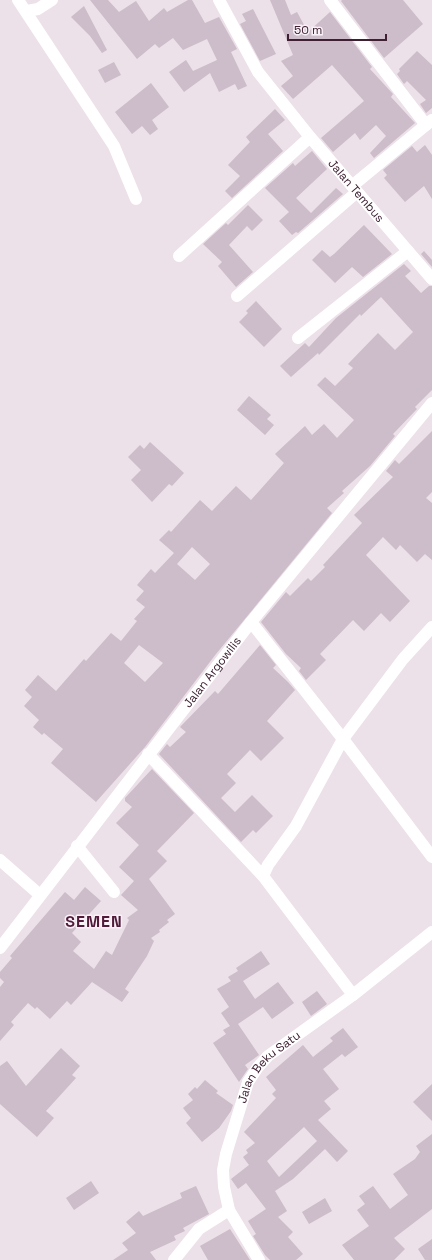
<svg xmlns="http://www.w3.org/2000/svg" width="432" height="1260" viewBox="0 0 432 1260" font-family="'Space Grotesk',sans-serif">
  <style>
    .building { fill: #cdbcc9; fill-rule: evenodd }
    .lines { fill: none; stroke-linecap: round; stroke-linejoin: round }
    .minor { stroke: #fff; stroke-width: 12 }
    .labels { text-anchor: middle; stroke-width: 3; stroke-linejoin: round; paint-order: stroke }
    .street-label { font-size: 12px; fill: #3e2032; stroke: #f8f1f7 }
    .district-label { font-size: 16px; font-weight: bold; letter-spacing: 1px; fill: #511a39; stroke: #f8f1f7 }
  </style>
  <rect width="100%" height="100%" fill="#ece0e9"/>
  <path class="building" d="M90 0H108L119 12 136 1 149 21 164 8 167 12 188 0H192L205 23 219 17 237 49 231 52 247 86 238 90 235 84 219 92 210 73 184 92 169 72 186 60 193 71 217 60 207 39 183 50 173 38 159 48 155 44 137 59Z
    M270 0H285L291 15 297 12 308 32 330 12 372 67 370 69 393 94 391 97 415 123 374 158 370 153 386 136 376 125 360 140 355 133 333 152 321 138 364 101 332 65 293 99 281 86 293 76 281 61 293 55Z
    M342 0H403L423 24 384 58 341 1Z
    M84 6 107 50 102 53 90 36 71 17Z
    M253 9 276 54 260 61 240 24 246 21 242 14Z
    M417 51 432 65V108L426 113 420 104 426 100 407 81 404 84 397 74 400 71 399 69Z
    M114 62 121 75 105 83 98 70Z
    M151 83 169 107 152 120 158 129 150 135 142 126 132 134 115 112Z
    M275 109 285 120 268 134 283 151 232 198 225 191 240 176 228 165 250 142 246 137Z
    M425 145 432 155V199L424 186 405 202 384 178 387 175 383 170 412 146 417 152Z
    M312 151 327 169 296 198 311 213 336 188 343 194 298 233 296 232 292 235 279 221 289 212 265 188 293 163 295 166Z
    M248 205 263 220 252 231 247 226 229 245 253 272 236 287 218 266 222 262 203 244 226 223 228 225Z
    M364 225 392 254 363 277 352 267 335 283 312 260 322 250 330 257 334 254Z
    M424 251 432 260V267L421 254Z
    M404 264 411 271 405 276 421 293 429 286H432V390L415 407 417 409 393 434 395 436 370 466 342 491 344 493 327 508 332 513 216 654 145 747 96 802 51 763 63 749 44 733 42 735 33 727 39 720 24 706 32 697 25 690 38 675 56 691 84 659 86 661 111 633 121 641 137 621 134 619 145 607 136 600 144 591 137 585 151 569 155 573 174 553 159 540 169 530 171 532 200 500 212 511 236 486 251 500 284 463 275 454 305 426 312 435 324 424 337 438 354 420 317 385 325 377 335 386 353 368 348 364 378 333 395 350 413 332 381 297 361 316 360 314 319 355 318 353 291 377 280 366 305 343 309 347 336 318ZM192 547 210 564 195 580 177 564ZM139 645 163 663 145 682 124 663Z
    M256 301 282 329 264 347 239 322 248 313 246 311Z
    M249 396 271 415 267 419 274 425 265 435 237 410Z
    M432 431V492L426 498 432 503V560L425 554 417 562 400 545 396 550 383 537 366 555 410 601 390 622 381 613 364 631 353 620 320 654 326 660 306 680 299 671 301 668 286 654 261 622 286 592 290 596 308 578 311 581 325 567 323 565 362 523 354 515 393 477 386 471 395 460 399 464Z
    M150 442 184 473 172 486 169 484 152 502 131 480 141 470 128 457 140 445 144 449Z
    M260 645 276 665 273 668 288 682 295 690 267 721 284 738 261 761 250 750 227 774 236 783 221 798 235 812 252 795 273 816 256 833 253 830 241 842 159 754 167 744 170 747 186 732 180 727 215 691 218 694Z
    M152 769 194 813 157 851 167 861 149 879 175 914 167 920 169 922 159 930 160 932 151 938 154 941 147 956 125 989 129 992 122 1002 92 982 71 1005 67 1001 50 1019 37 1007 35 1009 28 1003 11 1022 14 1025 0 1041V987L4 982 0 978V972L12 958 10 956 65 892 74 900 85 887 101 901 72 933 81 942 73 951 94 969 106 951 112 955 129 920 127 918 138 910 121 895 134 881 119 867 139 845 116 823 132 807 125 801V798Z
    M261 951 270 964 243 981 255 999 278 982 294 1003 272 1019 263 1007 238 1024 259 1055 245 1065 248 1069 239 1082 213 1043 226 1034 223 1030 230 1026 221 1013 229 1007 217 989 231 981 228 977 238 971 236 968Z
    M317 991 327 1004 311 1016 302 1002Z
    M343 1028 358 1047 345 1057 342 1054 323 1069 339 1089 324 1101 331 1109 318 1120 348 1151 337 1162 325 1149 293 1179 275 1191 287 1211 278 1217 293 1232 288 1237 303 1254 296 1260H270L265 1255 253 1236 256 1234 248 1221 266 1209 246 1183 238 1189 231 1179 249 1165 243 1157 248 1153 246 1150 255 1143 244 1132 276 1098 272 1094 276 1090 266 1077 303 1045 313 1057 333 1041 330 1038ZM304 1127 317 1141 279 1177 267 1161Z
    M61 1048 80 1066 72 1075 76 1078 46 1111 54 1118 37 1137 0 1104V1066L7 1061 26 1086Z
    M205 1080 218 1091 216 1093 233 1105 231 1111 219 1128 202 1142 186 1123 191 1118 183 1108 193 1100 188 1094 195 1087 197 1089Z
    M432 1084V1121L413 1102Z
    M432 1134V1209L394 1238 405 1249 394 1260H354L342 1245 369 1226 357 1210 365 1204 359 1196 373 1186 390 1209 408 1195 393 1174 415 1159 420 1152 416 1146Z
    M91 1181 99 1193 74 1210 66 1198Z
    M196 1186 209 1214 183 1228 185 1231 174 1236 176 1240 150 1252 156 1260H113L128 1250 122 1243 136 1233 126 1222 139 1211 143 1216 182 1198 180 1193Z
    M325 1198 332 1211 309 1224 302 1212Z
    M230 1229 250 1260H208L200 1246Z
    M432 1239V1260H425L418 1249Z"/>
  <g class="lines">
    <g class="minor">
      <path d="M18 0 114 146 136 199"/>
      <path id="s1" d="M219 0 258 72 310 137 432 279"/>
      <path d="M330 0 426 125"/>
      <path d="M27 11 38 9 52 0"/>
      <path d="M352 186 432 120"/>
      <path d="M179 256 310 137"/>
      <path d="M237 296 357 192"/>
      <path d="M298 338 408 251"/>
      <path d="M251 622 343 739 432 857"/>
      <path d="M148 754 263 876 353 995"/>
      <path d="M77 846 114 892"/>
      <path d="M0 860 40 895"/>
      <path d="M263 876 268 865 296 826 343 739 403 659 432 627"/>
      <path id="s2" d="M0 948 251 622 432 403"/>
      <path d="M174 1260 199 1229 229 1210"/>
      <path id="s3" d="M259 1260 229 1210 224 1187 223 1170 226 1154 248 1082 258 1067 268 1056 353 995 432 932"/>
    </g>
  </g>
  <g class="labels">
    <g class="street-label">
      <text dy="4" stroke="none"><textPath href="#s1" startOffset="236">Jalan Tembus</textPath></text>
      <text dy="4" stroke="none"><textPath href="#s2" startOffset="348">Jalan Argowilis</textPath></text>
      <text dy="4" stroke="none"><textPath href="#s3" startOffset="215">Jalan Beku Satu</textPath></text>
    </g>
    <g class="district-label">
      <text x="94" y="927">SEMEN</text>
    </g>
  </g>
  <path d="M288 34v6h98v-6" fill="none" stroke="#3e2032" stroke-width="2"/>
  <text x="294" y="34" font-size="12" fill="#3e2032" stroke="#f8f1f7" stroke-width="3" paint-order="stroke">50 m</text>
</svg>
